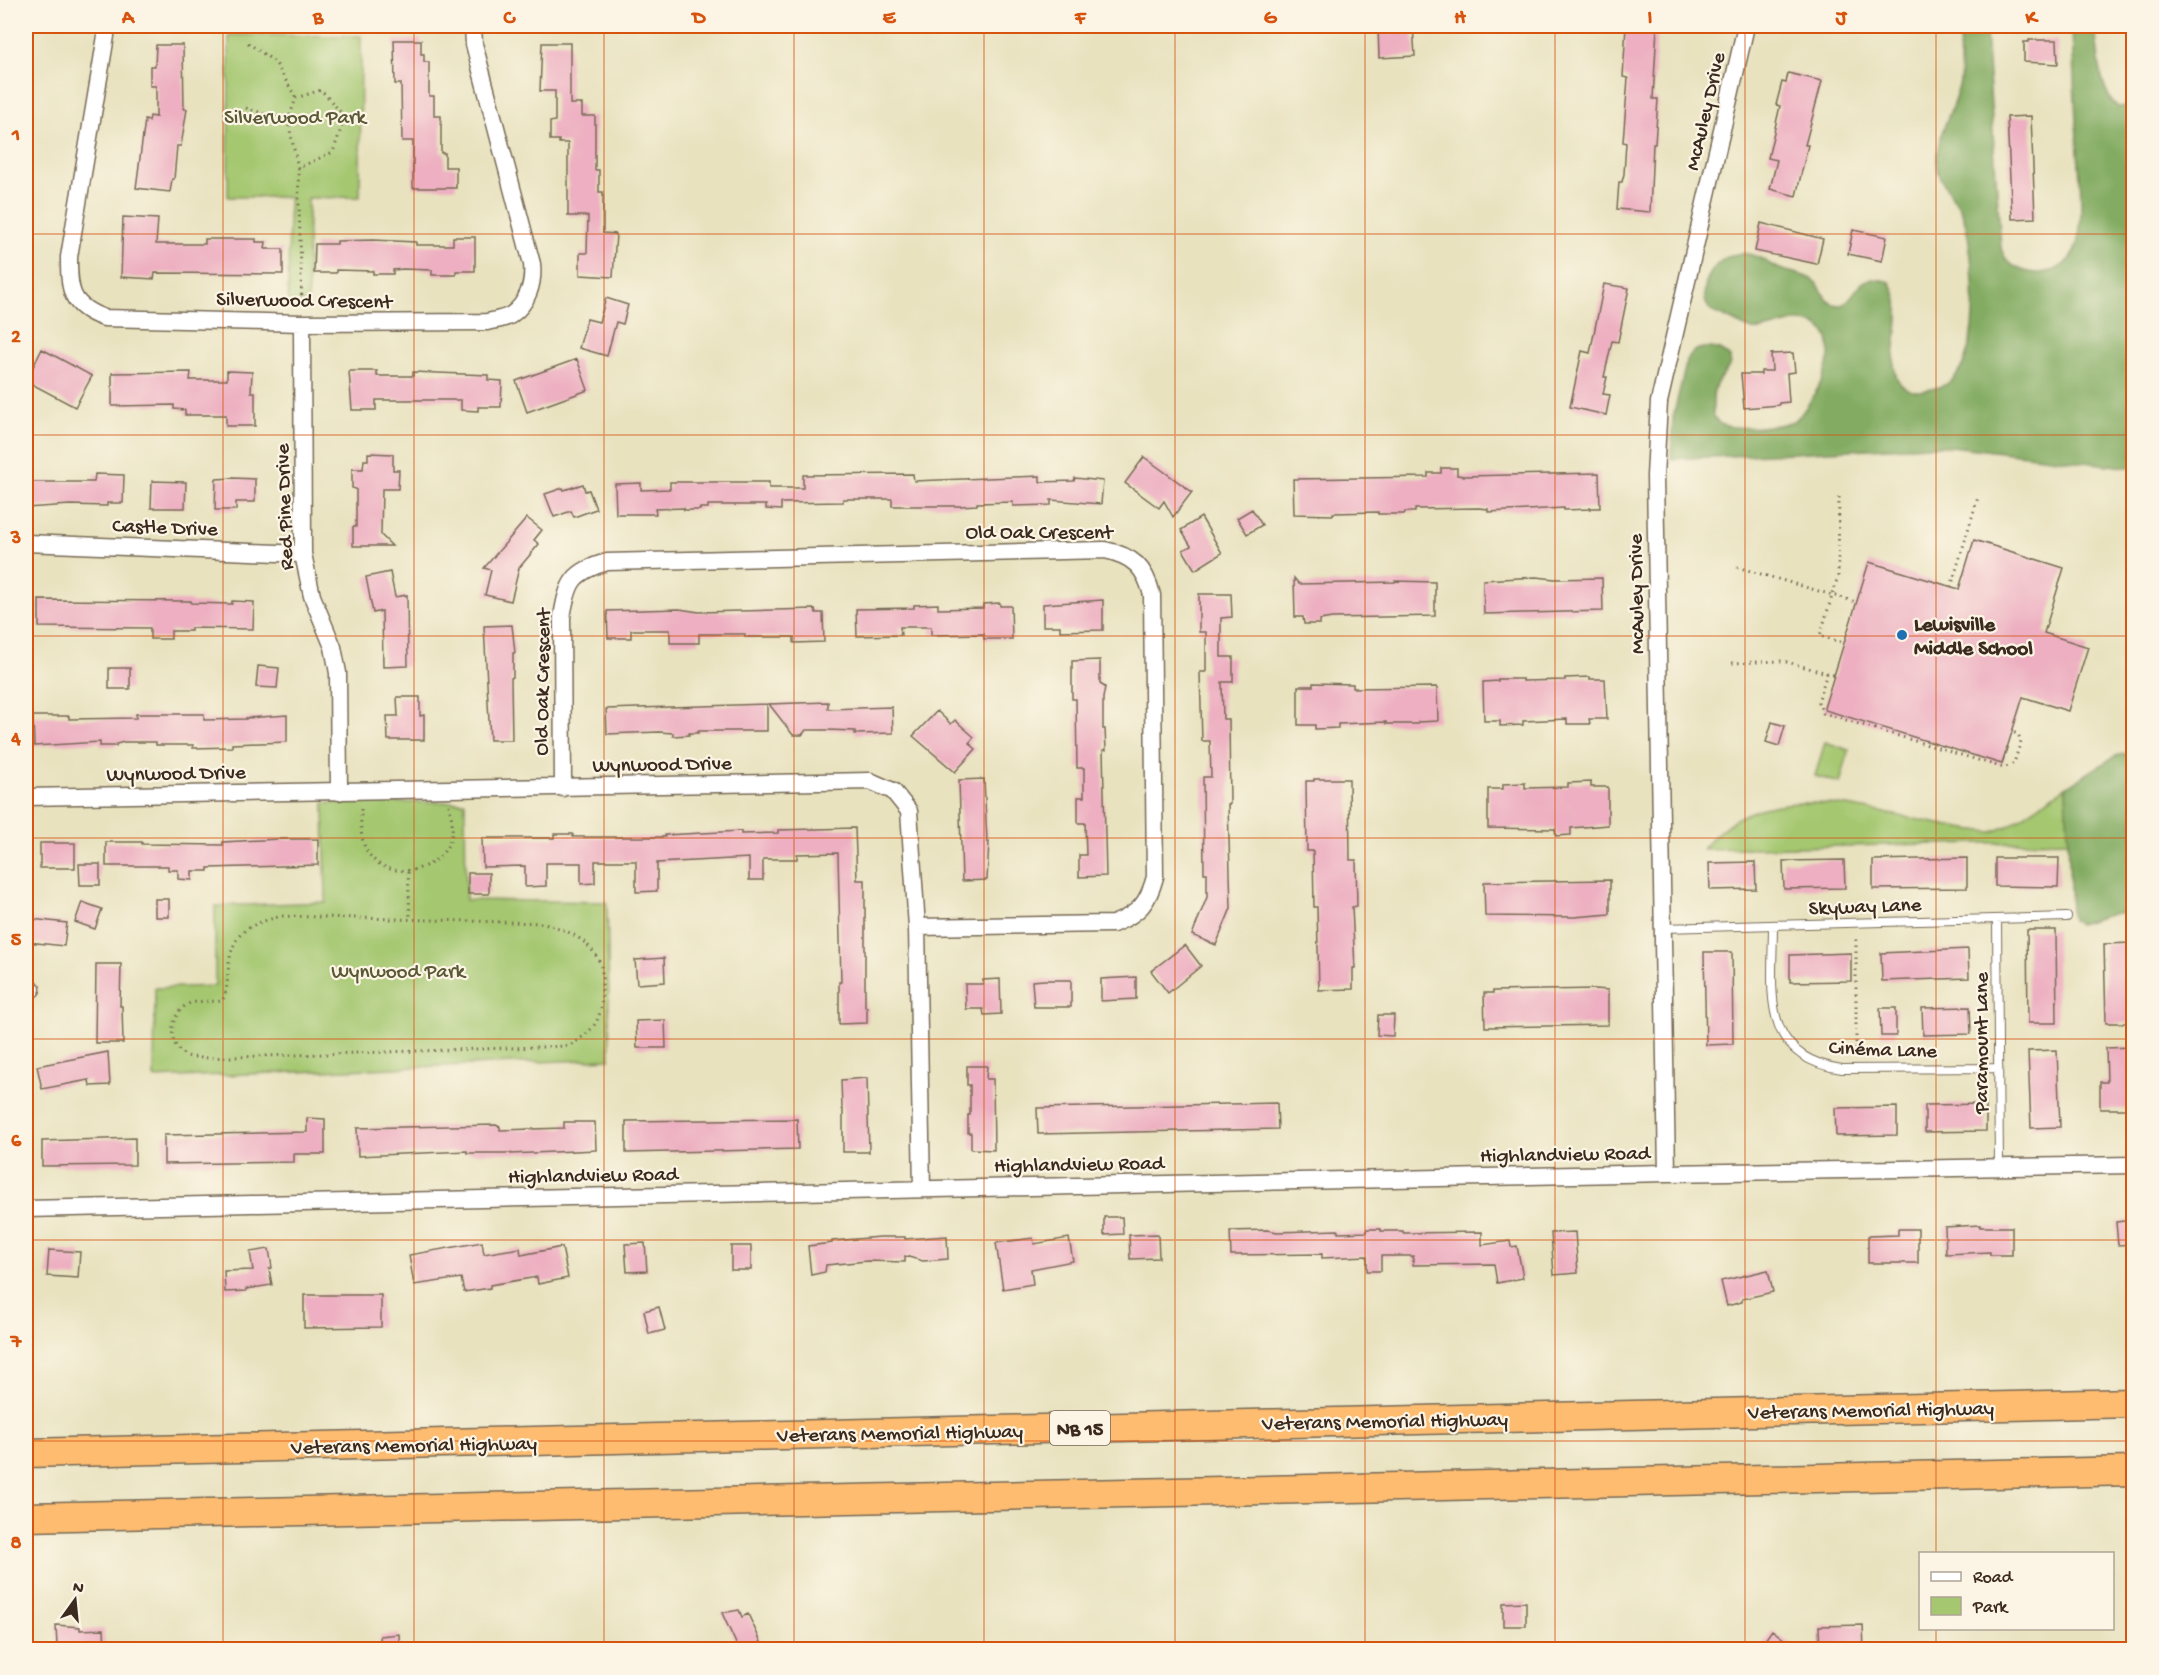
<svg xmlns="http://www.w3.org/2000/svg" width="2159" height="1675" viewBox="0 0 2159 1675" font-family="'Gochi Hand',sans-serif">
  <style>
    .green { fill: #a4c770; stroke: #707847; stroke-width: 1.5 }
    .forest { fill: #83ac62; stroke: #5f6b40; stroke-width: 1.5 }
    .building { fill: #edafc1 }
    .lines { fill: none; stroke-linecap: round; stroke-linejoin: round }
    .lane-casing { stroke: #786a56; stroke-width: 10 }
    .street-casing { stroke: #786a56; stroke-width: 19 }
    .highway-casing { stroke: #786a56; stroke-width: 31 }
    .path { stroke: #786a56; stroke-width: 3; stroke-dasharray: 1.5 4.5; stroke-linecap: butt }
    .lane { stroke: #fff; stroke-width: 8 }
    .street { stroke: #fff; stroke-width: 16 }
    .highway { stroke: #fdbc70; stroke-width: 28 }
    .grid { fill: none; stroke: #d7540e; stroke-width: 1.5; stroke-opacity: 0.55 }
    .poi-dot { fill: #1f6fb2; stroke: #fcf5e5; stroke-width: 2 }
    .labels { text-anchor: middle; stroke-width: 4.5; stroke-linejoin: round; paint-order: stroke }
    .shield { fill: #fcf5e5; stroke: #75675a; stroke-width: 1.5 }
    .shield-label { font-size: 20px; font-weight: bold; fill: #3b2a1e }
    .street-label { font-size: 21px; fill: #3b2a1e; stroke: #fcf5e5 }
    .park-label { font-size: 21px; fill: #5a5937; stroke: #fcf5e5 }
    .poi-label { font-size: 21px; font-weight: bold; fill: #3b2a1e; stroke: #fcf5e5; text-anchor: start }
    .neatline { fill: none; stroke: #d7540e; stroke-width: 2 }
    .grid-label { font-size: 20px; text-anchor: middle; font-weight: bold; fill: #d7540e }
  </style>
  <rect width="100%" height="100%" fill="#fcf5e5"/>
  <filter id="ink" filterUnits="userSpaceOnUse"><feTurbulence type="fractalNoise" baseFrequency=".0167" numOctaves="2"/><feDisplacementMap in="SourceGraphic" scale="12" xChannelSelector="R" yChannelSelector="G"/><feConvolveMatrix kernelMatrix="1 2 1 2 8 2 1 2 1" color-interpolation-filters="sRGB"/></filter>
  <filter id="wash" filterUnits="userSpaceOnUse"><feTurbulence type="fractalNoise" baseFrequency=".008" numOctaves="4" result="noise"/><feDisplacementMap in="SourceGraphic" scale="24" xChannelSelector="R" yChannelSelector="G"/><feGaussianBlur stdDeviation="1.35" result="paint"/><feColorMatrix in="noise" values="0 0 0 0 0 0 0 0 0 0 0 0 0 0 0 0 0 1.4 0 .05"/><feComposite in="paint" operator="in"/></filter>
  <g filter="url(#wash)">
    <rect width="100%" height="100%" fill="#e8e2bf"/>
    <path class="green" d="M229 35 361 36 360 197 308 198V303L288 304 289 197H228Z
      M1825 742 1849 750 1840 783 1815 776Z
      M2066 787 2069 841 1702 849C1712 838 1723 827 1736 819 1807 778 1917 828 1993 832L2010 825Z
      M465 802 466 900 607 902 610 1059 154 1078 155 988 215 986V906L326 902 324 803Z"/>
    <path class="forest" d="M1967 26H1983L1986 33 2001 248C2005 261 2012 267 2025 271 2043 276 2063 271 2073 254 2087 230 2079 169 2077 140 2075 102 2073 64 2072 26H2094C2100 51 2097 90 2118 107H2131L2133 105V468L1951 446H1927L1671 459 1673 417 1687 360C1695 343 1719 345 1730 358 1731 372 1719 375 1715 387 1712 395 1713 407 1713 416 1715 418 1717 421 1719 423 1731 431 1783 427 1795 420 1800 417 1804 410 1807 406 1825 382 1851 322 1798 322 1783 322 1770 332 1754 330 1745 328 1737 323 1729 319 1724 316 1717 315 1712 311 1701 303 1704 284 1710 274 1721 255 1740 248 1760 258 1767 262 1772 266 1780 269 1790 273 1805 274 1814 281 1826 290 1822 306 1843 305 1863 288 1856 273 1890 282 1910 315 1885 356 1898 380 1906 396 1926 391 1939 387 1987 375 1974 253 1964 218 1957 195 1935 184 1937 156 1939 130 1955 107 1960 82 1963 65 1953 38 1967 26Z
      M2133 752V913H2116L2079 924 2072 920 2071 914 2066 787 2115 756Z"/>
    <g id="blocks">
      <path class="building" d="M1378 26H1413L1415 56 1379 58Z
        M1626 26 1657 27 1653 99H1658L1655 144H1653L1650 212 1617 209 1619 182H1622L1624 174 1626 143 1623 142 1628 78 1623 77Z
        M394 40H421V54H424V62H429V96H434V116H441V153H445V167H456V188H413V141H402L401 84H395Z
        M2029 40H2057L2058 64 2024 62V42H2029Z
        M542 43H570V104H582V116H595V170H599V192H603V233L616 234 613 277 580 275V253H587L588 216H568V143H559V140H550V122L555 121V91H540Z
        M156 45H183L184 109H187L181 146H177L174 179H172L170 192 136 188 145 120 149 121 150 116 156 117V86H150V66H155Z
        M1788 73 1822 81 1805 145H1808L1796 196 1770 189 1777 160 1768 158 1780 106 1776 105 1782 82 1786 83Z
        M2031 116 2035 218 2012 219 2007 117Z
        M123 217 158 219 156 244H205V239H256V242H266L265 249H283V274L155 273 154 279 121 277Z
        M1761 223 1823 239 1817 264 1755 251Z
        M1853 230 1887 237 1882 261 1848 254Z
        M453 237H475V271H456V275H432V270L403 269 393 270V274H373V271L336 270V273H314L315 244H337V241L373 240 416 242V245H453Z
        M1604 284 1629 288 1618 342 1612 341 1604 377H1607L1603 394 1610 395 1606 415 1570 407 1582 351 1590 353Z
        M606 298 628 305 623 324 616 322 607 356 579 348 587 319 599 322Z
        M42 349 92 376 75 407 26 381Z
        M1793 353 1795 372 1787 373 1789 402 1779 403V405L1744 408 1741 374H1761V371H1772L1771 354Z
        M577 359 588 390 527 412 516 381Z
        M227 371 252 372 251 392H255V426H226V415H185V410L174 409V405L112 406V373L191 372 190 380H227Z
        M349 371H377V376H413V372L488 375V380L502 381 501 407H478V411L461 410V400H376V410H352Z
        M368 453 393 454V470H399L398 489H382L381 535 392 546H353V527H356V489L352 488V469H363L364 460H368Z
        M1144 457 1192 492 1173 517 1164 501 1159 508 1125 483Z
        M1441 468H1457V475L1464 476 1599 473 1600 508H1590V509L1564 510V508L1488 512V509L1479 508 1415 509V512H1405L1404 514H1378V512L1333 513V515L1294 514 1293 479 1428 477V473H1441Z
        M95 474 124 475 123 503H107V506L70 505 26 508V482H94Z
        M913 474 914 481 1040 476V482L1074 481 1075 478 1103 481 1101 504 1051 500V505L1013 506V502L977 503V505L960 506H892V499H843V502L781 503V510L766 509V505H708V508H700V510H684V508L655 509 656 514H616L615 484 641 483V490L670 489V482H769V488H803V475Z
        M233 478 255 479V502H236V510H215L216 479Z
        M152 481 186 482 185 508H151Z
        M583 484 585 491 589 490 596 509 574 517 571 511 554 517 545 494 563 488 564 490Z
        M1252 509 1262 525 1247 534 1237 518Z
        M1201 517 1222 553 1195 570 1183 550 1191 546 1181 530Z
        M527 518 542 530 534 540 539 544 519 568 511 601 485 595 491 570 484 568Z
        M1974 540 2064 568 2044 633 2088 647 2068 711 2023 697 2002 764 1825 710 1824 708 1869 562 1959 589Z
        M390 572 395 597 407 595 408 666 383 667 382 611 373 613 366 577Z
        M1536 577 1555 579 1602 578 1603 611 1484 614 1483 580Z
        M1294 578 1299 584 1395 582V581L1435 582V616L1332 618 1320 620V624H1304L1303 617H1295Z
        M1199 594H1231L1232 617 1221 618V657H1233V682H1222L1223 719H1229L1230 804H1228L1231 908 1216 945 1192 935 1207 897V873H1204L1203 777H1211L1210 741H1202L1200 672H1206V632H1199Z
        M39 600 191 601V603L232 604V601L254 602 253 629 191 628V631H171V639H150V628L39 627Z
        M1103 600V630L1060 631V626H1043V604Z
        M1000 603V606H1011L1012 639H984V634L931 635V627H900L901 635 857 636 856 609 914 608V605L938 604V609L983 608V604Z
        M679 609 699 612 815 609 816 613H823L824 642 794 643V637H745V634H699V643H670V630H631V638H608L607 611Z
        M512 625 515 653H513V677L511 678 512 740H490L484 626Z
        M1100 660V684L1105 687 1103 698V729H1105L1106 750H1103L1106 876 1079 877V855H1086L1085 823H1078V797H1084V768H1077L1076 699H1072V661Z
        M258 666 279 668 277 688 256 687Z
        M109 668H130V689H109Z
        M1590 677V679H1605L1607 719H1589L1590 724H1567V719L1523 721V725L1500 726V721H1484L1483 682 1498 681V679H1523V681L1565 680V678Z
        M1313 683 1353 684V688L1437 687 1438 721 1418 722V724H1386V722L1338 724V728L1315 729V725H1298V686H1313Z
        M397 697H420V716L424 715V740H388L387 716H398Z
        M828 702V709L892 707 893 733 855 734V731L827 730H806L802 735H793L769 704Z
        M767 704V731H698V733H689V735L673 736V733L659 732 607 734 606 709Z
        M937 711 951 724 955 720 974 737 969 743 976 749 955 772 913 736Z
        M136 714H204V720L246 719V718L287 715V742L232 744V747L193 748V745H156V742H124L116 744V746H100V742L34 746 33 716H69V719L136 718Z
        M1772 722 1785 726 1779 746 1766 742Z
        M984 779 987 842H989L987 880 962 881 959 780Z
        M1314 779H1349L1350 860H1356L1357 906 1352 907 1355 968H1353V989L1319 990 1317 907H1314L1313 851H1307L1306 781H1314Z
        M1591 782V787H1608V825L1571 828V835L1556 836 1555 829 1488 828V789H1503V784L1525 783V788L1568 787V783Z
        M855 828 857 880H865V1007H867V1023L839 1024V982H841L838 853 797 854V859H763V880H749V858L657 863V891L636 892V861H595V883L581 884V863H546V886L525 887V866L483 867 482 838H554V834H573V837H665V835L702 833 741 831V834L778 833V830Z
        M279 839H318V865L208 868V871H192V880L178 879V870H168V866H106V842H142V844L223 845V842Z
        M40 843H75V868H40Z
        M1967 858V888L1873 889V860Z
        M1995 858H2059L2058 887 1995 886Z
        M1844 860 1845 888 1784 889 1783 861Z
        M1755 862 1756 889 1710 890 1709 863Z
        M79 864H100V885H80Z
        M468 873H489V894H468Z
        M1610 880V914L1574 917 1485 916 1484 882Z
        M155 899H169V917H155Z
        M82 902 102 909 95 929 75 922Z
        M31 919 67 923 64 946 28 942Z
        M2027 930H2056L2057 1023H2028Z
        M2133 943V1023H2106L2104 944Z
        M1185 945 1201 966 1168 993 1151 971Z
        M1968 949 1969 978 1882 981 1881 953Z
        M1704 952H1732L1733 1044 1706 1045Z
        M1851 953V981L1790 982V955Z
        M664 958 665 982 637 984 635 960Z
        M96 964H121L120 1006H122L123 1043H95Z
        M1136 977V999L1101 1001V979Z
        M1000 979 1001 1014 984 1015 983 1009H966L965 984H983V980Z
        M1044 980H1071V1007H1034L1032 981Z
        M1595 989 1608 990V1025L1485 1027 1484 993H1493V991Z
        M1970 1007 1971 1034 1923 1035 1922 1008Z
        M1880 1008H1896V1036H1881Z
        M1378 1015H1394L1393 1036 1377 1035Z
        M665 1020 666 1048H637L636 1021Z
        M2133 1047V1109H2100V1082H2107L2106 1048Z
        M2057 1050 2060 1127 2031 1128 2028 1051Z
        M108 1052 110 1085 90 1086 89 1080 42 1089 37 1066Z
        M967 1066H987L986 1079H993L994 1150 971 1149V1133H968V1115H970V1085H967Z
        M867 1078 869 1152H843V1109H842L841 1080Z
        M1277 1103 1278 1129 1038 1134 1037 1108Z
        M1986 1104V1131L1925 1132V1105Z
        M1897 1107V1135L1836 1136 1835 1108Z
        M307 1118 325 1119V1154H294V1162L164 1164V1135L307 1132Z
        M797 1119 798 1149 626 1153V1121Z
        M564 1122H595L596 1150 511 1154V1153H467V1151L358 1156 357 1128 496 1125 500 1127V1130L564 1128Z
        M135 1138V1165L42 1166V1141Z
        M1104 1217H1122L1123 1234 1104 1235Z
        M2133 1220V1244L2118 1245 2116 1222Z
        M1980 1225V1227H2012V1255H1990V1252L1946 1254 1945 1227Z
        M1367 1229H1381V1231H1403V1233L1482 1232V1245L1510 1241 1511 1247 1517 1246 1523 1278 1497 1283 1494 1264 1413 1265V1256H1381V1271H1367V1256L1322 1258V1254L1231 1255 1230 1231 1268 1230 1277 1232 1338 1230V1233L1367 1232Z
        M1898 1229H1918V1263H1868V1236L1898 1235Z
        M1575 1232 1578 1273 1554 1275 1551 1233Z
        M1158 1234 1159 1258 1130 1259 1129 1235Z
        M947 1236 948 1259 923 1261 905 1256V1262L867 1261 826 1265 825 1272 811 1275 808 1246 832 1243V1241L880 1237H905V1239Z
        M1033 1238 1034 1244 1069 1238 1073 1261 1031 1269 1033 1284 1003 1289 996 1243Z
        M482 1242 484 1254 520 1248 521 1255 562 1247 568 1278 538 1284 537 1277 490 1285V1288L464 1292 461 1278 414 1285 409 1255Z
        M645 1243 647 1271 627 1272 625 1244Z
        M731 1246H751V1270H731Z
        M269 1249 272 1268 269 1269 272 1285 246 1289V1291L225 1292 224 1271 253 1270 250 1252Z
        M49 1250 80 1252 78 1278 47 1276Z
        M1768 1270 1773 1292 1742 1299V1302L1727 1306 1721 1281Z
        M304 1295H381V1327L304 1328Z
        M659 1307 665 1330 649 1334 644 1311Z
        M1526 1602V1626H1503V1603Z
        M739 1610 742 1617 748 1614 761 1642 746 1650H739L722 1613Z
        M56 1625 80 1627V1630L104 1629 105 1650H83V1645L57 1646Z
        M1863 1625 1864 1650H1820L1819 1626Z
        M1772 1630 1798 1650H1758Z
        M399 1634 400 1650H381L380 1636Z"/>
    </g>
  </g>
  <g filter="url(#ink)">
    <use href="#blocks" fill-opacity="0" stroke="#786a56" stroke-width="1.5"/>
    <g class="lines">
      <g class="lane-casing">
        <path id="lane" d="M1997 919 1999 1167
          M1773 925C1773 989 1758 1057 1842 1069L1998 1068
          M1663 928 2067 917"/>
      </g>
      <g class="street-casing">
        <path id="street" d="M105 26 106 36 69 257C69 290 70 306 104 318L302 323 487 322C495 320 505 319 511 315 528 303 534 283 532 264L474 44 473 26
          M302 323 303 554 312 596 333 647 338 673 339 792
          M26 543 303 554
          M563 788 562 617C568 582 572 572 607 562L1105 550C1133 556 1145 567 1152 595L1155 877C1148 903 1139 914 1113 924L917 927
          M26 797 870 781 893 791 909 811 917 927 922 1189
          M26 989H32
          M1667 1173 1655 476 1659 402 1746 26
          M26 1209 1667 1173 2134 1165"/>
      </g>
      <g class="highway-casing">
        <path id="highway" d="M26 1453 2134 1403
          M26 1517 2134 1471"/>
      </g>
      <path class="path" d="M248 43 275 62 296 98
        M246 108 288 121
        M298 168 288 121 296 98 321 90 345 117 333 152 298 168 302 306
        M1839 497 1838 576 1820 636 1844 643
        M1737 567 1856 602
        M1951 587 1978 497
        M1732 663 1783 661 1834 675
        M1827 673 1818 702 1823 713 2004 768 2014 763 2021 741 2018 734 2012 732
        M361 809C361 819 360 831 363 841 374 884 440 878 451 837 454 827 451 815 449 805
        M408 872 410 918
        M282 916 544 923C568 930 592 941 601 966 603 973 602 982 602 989 602 1021 596 1028 570 1046L202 1058C197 1057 191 1057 187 1056 166 1046 169 1014 188 1004 197 1000 212 1002 222 1001 227 992 227 983 228 973 231 933 245 925 282 916Z
        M1856 1055V936"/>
      <use href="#lane" class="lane"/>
      <use href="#street" class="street"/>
      <use href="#highway" class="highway"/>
    </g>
  </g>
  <path class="grid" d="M223 26V1650M414 26V1650M604 26V1650M794 26V1650M984 26V1650M1175 26V1650M1365 26V1650M1555 26V1650M1745 26V1650M1936 26V1554M26 234H2134M26 435H2134M26 636H2134M26 838H2134M26 1039H2134M26 1240H2134M26 1441H2134M1936 1628V1650"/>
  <circle class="poi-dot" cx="1902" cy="635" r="6"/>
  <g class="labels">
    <rect class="shield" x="1050" y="1411" width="60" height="34" rx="4.5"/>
    <g class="shield-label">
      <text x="1080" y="1435">NB 15</text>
    </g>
    <g class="street-label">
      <text transform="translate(1704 111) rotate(-77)" y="7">McAuley Drive</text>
      <text transform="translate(304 299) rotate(1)" y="7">Silverwood Crescent</text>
      <text transform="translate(283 507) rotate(-92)" y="7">Red Pine Drive</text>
      <text transform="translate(165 526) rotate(2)" y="7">Castle Drive</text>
      <text x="1039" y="538">Old Oak Crescent</text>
      <text transform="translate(1635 594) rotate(-91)" y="7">McAuley Drive</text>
      <text transform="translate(541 682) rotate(-89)" y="7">Old Oak Crescent</text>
      <text transform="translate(662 763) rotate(-1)" y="7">Wynwood Drive</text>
      <text transform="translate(176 772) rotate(-1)" y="7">Wynwood Drive</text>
      <text transform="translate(1865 905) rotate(-2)" y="7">Skyway Lane</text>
      <text transform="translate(1980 1043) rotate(-90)" y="7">Paramount Lane</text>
      <text transform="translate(1883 1048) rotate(2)" y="7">Cinéma Lane</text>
      <text transform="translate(1565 1153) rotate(-1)" y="7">Highlandview Road</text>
      <text transform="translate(1079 1163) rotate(-1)" y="7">Highlandview Road</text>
      <text transform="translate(593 1174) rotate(-1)" y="7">Highlandview Road</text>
      <text transform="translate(1871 1409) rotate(-1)" y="7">Veterans Memorial Highway</text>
      <text transform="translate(1385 1420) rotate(-1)" y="7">Veterans Memorial Highway</text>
      <text transform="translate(900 1432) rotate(-1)" y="7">Veterans Memorial Highway</text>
      <text transform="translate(414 1444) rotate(-1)" y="7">Veterans Memorial Highway</text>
    </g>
    <g class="park-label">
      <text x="295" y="123">Silverwood Park</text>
      <text x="398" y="977">Wynwood Park</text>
    </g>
    <g class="poi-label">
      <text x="1914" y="630">Lewisville<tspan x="1914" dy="24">Middle School</tspan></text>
    </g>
  </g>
  <rect width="2159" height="1675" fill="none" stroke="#fcf5e5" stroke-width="66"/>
  <rect x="1919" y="1552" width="195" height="78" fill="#fcf5e5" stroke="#afa495" stroke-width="1.5"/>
  <rect x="1931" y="1572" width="30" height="9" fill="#ffffff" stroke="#afa495" stroke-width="1.5"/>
  <text x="1973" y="1582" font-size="18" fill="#3b2a1e">Road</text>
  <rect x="1931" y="1597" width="30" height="18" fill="#a4c770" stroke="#afa495" stroke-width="1.5"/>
  <text x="1973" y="1612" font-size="18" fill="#3b2a1e">Park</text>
  <g transform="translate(75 1600) rotate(15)" stroke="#fcf5e5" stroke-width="4.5" paint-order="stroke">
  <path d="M0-4.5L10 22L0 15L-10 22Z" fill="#3b2a1e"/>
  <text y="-9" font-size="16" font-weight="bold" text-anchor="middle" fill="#3b2a1e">N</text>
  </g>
  <rect x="33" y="33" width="2093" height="1609" class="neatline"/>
  <g class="grid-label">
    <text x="128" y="23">A</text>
    <text x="318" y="23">B</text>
    <text x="509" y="23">C</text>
    <text x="699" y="23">D</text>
    <text x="889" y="23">E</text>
    <text x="1080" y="23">F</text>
    <text x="1270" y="23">G</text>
    <text x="1460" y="23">H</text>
    <text x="1650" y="23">I</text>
    <text x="1841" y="23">J</text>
    <text x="2031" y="23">K</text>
    <text x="16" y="140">1</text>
    <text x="16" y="342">2</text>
    <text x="16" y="543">3</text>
    <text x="16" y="744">4</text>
    <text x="16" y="945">5</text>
    <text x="16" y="1146">6</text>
    <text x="16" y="1347">7</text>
    <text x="16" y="1548">8</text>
  </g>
</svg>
